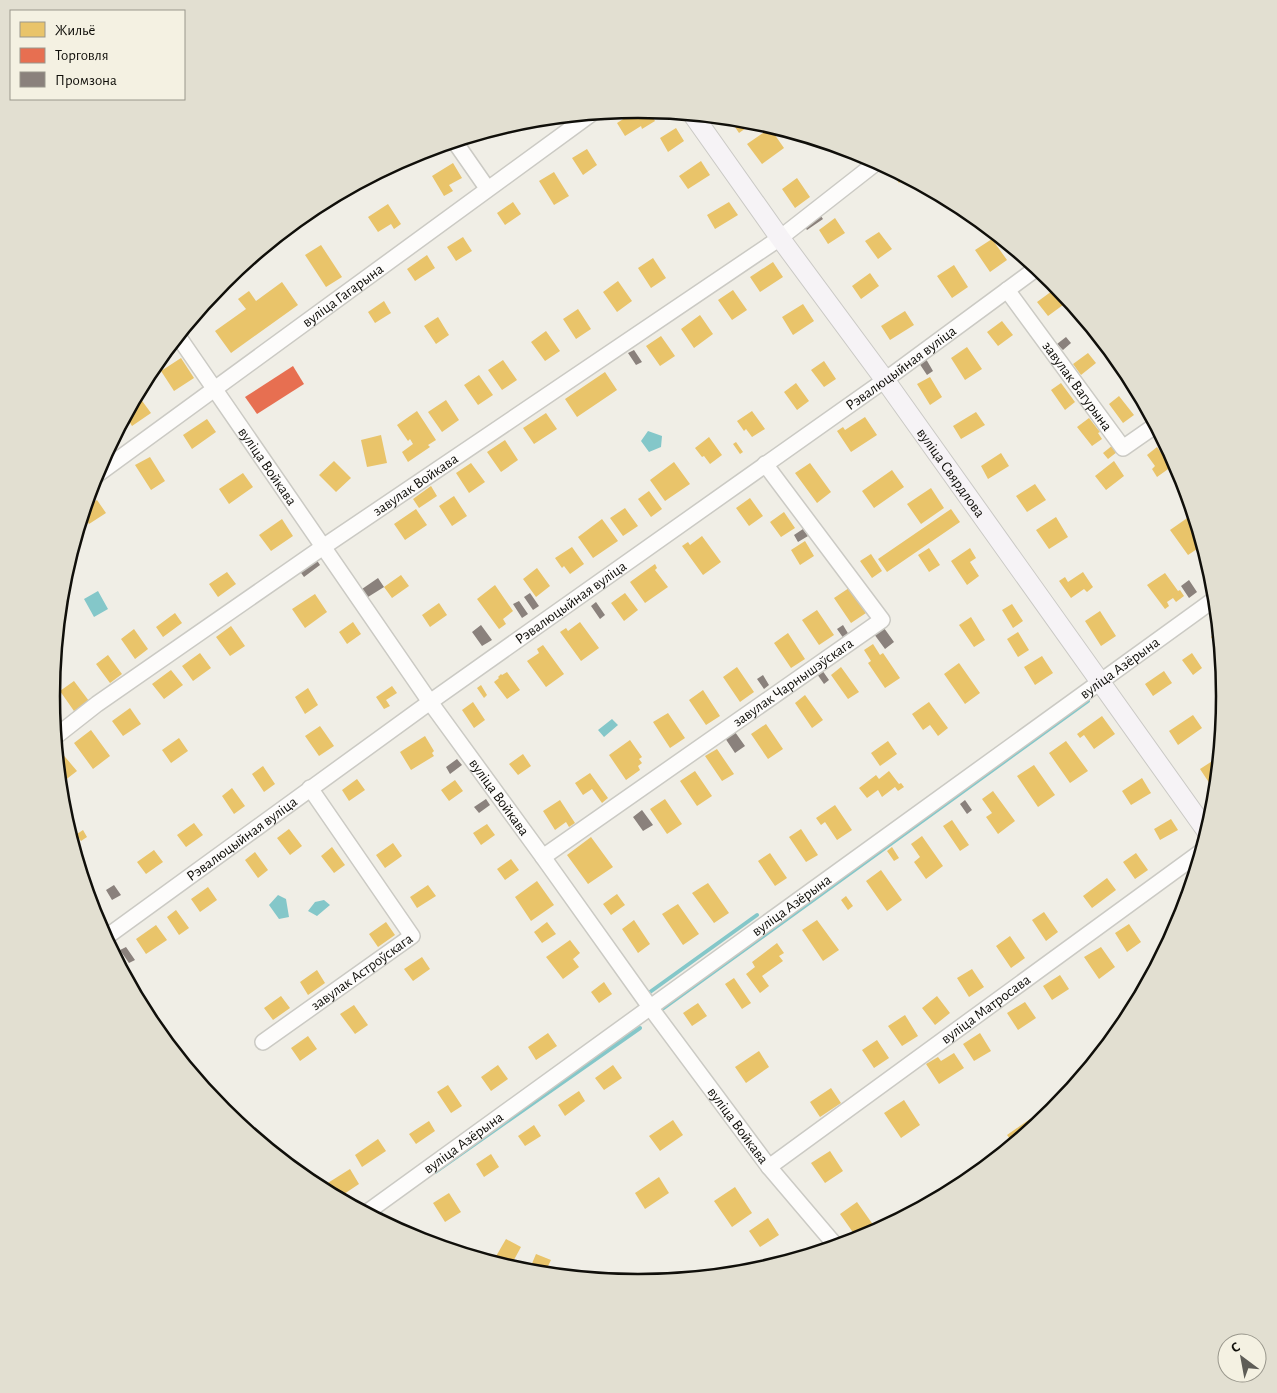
<svg xmlns="http://www.w3.org/2000/svg" width="1277" height="1393" viewBox="0 0 1277 1393" font-family="'Alegreya Sans',sans-serif">
  <style>
    .water { fill: #84c7c9 }
    .homes { fill: #e9c46a }
    .shops { fill: #e76f51 }
    .industry { fill: #8a817c }
    .lines { fill: none; stroke-linecap: round; stroke-linejoin: round }
    .stream { stroke: #84c7c9; stroke-width: 4 }
    .minor-casing { stroke: #cbcac4; stroke-width: 18 }
    .major-casing { stroke: #cac9c5; stroke-width: 21 }
    .minor { stroke: #fdfcfb; stroke-width: 15 }
    .major { stroke: #f6f3f6; stroke-width: 19 }
    .labels { text-anchor: middle; stroke-width: 5; stroke-linejoin: round; paint-order: stroke }
    .street-label { font-size: 15px; fill: #100f0a; stroke: #f4f1e2 }
    .rim { fill: none; stroke: #100f0a; stroke-width: 2.5 }
  </style>
  <rect width="100%" height="100%" fill="#f0eee6"/>
  <path class="water" d="M648 431 662 436 661 447 649 452 641 441Z
    M98 591 108 609 94 617 84 599Z
    M612 719 618 725 604 737 598 730Z
    M278 895 286 899 289 917 279 919 269 905Z
    M324 900 330 905 317 916 308 911 315 902Z"/>
  <path class="homes" d="M639 109 648 110 655 121 642 129 641 126 625 136 617 123Z
    M729 118 753 121H756L739 133Z
    M676 128 684 141 668 152 660 138Z
    M770 128 784 148 762 164 747 144Z
    M587 149 597 165 583 175 572 158Z
    M847 149 863 154 866 156 858 162Z
    M701 161 710 175 688 189 679 176Z
    M453 163 462 178 449 185 453 191 444 196 432 176Z
    M887 166 906 177 899 183Z
    M554 172 569 196 554 205 539 181Z
    M797 178 810 197 795 208 782 189Z
    M513 202 521 214 505 225 497 213Z
    M729 202 738 215 715 229 707 215Z
    M388 204 401 224 394 229 391 224 378 232 368 217Z
    M835 218 845 233 828 244 819 230Z
    M879 232 892 249 878 259 865 241Z
    M463 237 472 251 456 261 447 247Z
    M992 239 1007 260 990 272 975 250Z
    M321 245 342 277 326 287 305 255Z
    M427 255 435 268 415 281 407 269Z
    M653 258 666 278 651 288 638 268Z
    M773 262 783 277 760 292 750 277Z
    M954 265 968 287 952 298 937 276Z
    M870 273 879 286 861 299 852 286Z
    M618 281 632 301 617 312 603 292Z
    M282 282 298 305 231 353 215 331 246 309 238 299 249 291 256 301Z
    M733 290 747 310 732 320 718 300Z
    M1052 291 1063 305 1048 316 1037 302Z
    M384 301 391 313 375 323 368 312Z
    M803 304 814 321 793 335 782 317Z
    M578 309 591 329 576 339 563 319Z
    M905 311 914 325 890 340 881 326Z
    M700 315 713 334 694 348 681 329Z
    M438 317 449 335 436 344 424 326Z
    M1002 321 1013 335 998 346 987 332Z
    M546 331 560 351 545 361 531 342Z
    M661 336 675 356 660 366 646 346Z
    M967 347 982 369 965 380 951 358Z
    M1088 353 1096 363 1081 375 1073 364Z
    M181 358 194 378 174 391 161 371Z
    M503 360 517 380 502 390 488 370Z
    M824 361 836 379 824 387 811 370Z
    M605 372 617 390 577 417 565 399Z
    M479 375 493 395 478 405 464 385Z
    M930 377 942 397 930 405 917 384Z
    M796 383 809 401 797 410 784 392Z
    M1061 383 1075 402 1065 410 1051 390Z
    M137 394 151 413 132 426 126 416Z
    M1119 396 1134 415 1123 423 1109 404Z
    M446 400 459 420 442 432 428 412Z
    M417 411 436 440 428 445 430 447 408 462 402 452 413 444 410 439 408 441 397 425Z
    M752 411 765 429 752 437 746 429 744 431 737 421Z
    M976 412 985 425 961 439 953 426Z
    M546 413 557 429 534 444 523 428Z
    M865 417 877 435 851 452 837 431 843 427 845 430Z
    M1089 418 1100 432 1098 433 1102 439 1092 446 1077 427Z
    M207 419 216 432 192 449 183 435Z
    M381 435 387 463 367 467 361 440Z
    M709 437 722 455 710 464 704 456 702 457 695 448Z
    M505 440 518 460 501 472 487 452Z
    M736 442 743 452 740 454 733 444Z
    M1113 445 1117 452 1108 459 1103 453Z
    M1157 447 1171 467 1157 477 1152 469 1155 466 1147 455Z
    M1001 453 1009 466 988 479 981 466Z
    M150 457 165 481 151 490 135 465Z
    M334 461 351 478 336 492 319 475Z
    M1114 461 1124 476 1106 490 1095 476Z
    M674 462 690 484 665 501 650 480Z
    M471 463 485 482 469 493 456 473Z
    M810 463 831 492 817 503 795 473Z
    M892 470 904 487 874 508 862 491Z
    M243 473 253 487 229 504 219 489Z
    M1035 484 1046 500 1027 512 1016 496Z
    M431 486 437 496 419 508 413 499Z
    M931 488 944 508 921 524 907 504Z
    M649 491 662 509 651 517 638 499Z
    M454 496 467 516 452 526 439 506Z
    M750 498 763 516 749 526 736 508Z
    M97 500 106 513 89 524 83 514 85 508Z
    M625 508 638 526 623 536 610 518Z
    M416 509 427 525 405 540 394 524Z
    M951 509 960 522 887 572 878 559Z
    M784 512 795 528 781 537 770 522Z
    M1193 514 1203 545 1188 555 1170 530Z
    M1056 517 1068 537 1049 549 1036 530Z
    M282 519 293 536 271 551 259 535Z
    M602 519 618 541 593 558 578 537Z
    M702 536 721 562 703 575 682 546 688 542 690 545Z
    M805 541 814 556 800 565 791 550Z
    M572 547 584 564 570 574 564 566 562 568 555 558Z
    M929 548 940 565 929 572 918 555Z
    M970 548 976 558 970 562 979 576 967 585 951 561Z
    M871 554 882 571 872 578 860 561Z
    M655 564 657 568 655 570 668 587 645 603 630 582Z
    M537 568 550 586 536 597 523 579Z
    M227 572 236 584 218 597 209 584Z
    M1083 572 1093 587 1087 592 1084 589 1071 598 1059 581 1065 577 1068 582Z
    M1165 573 1178 591 1180 590 1184 596 1176 602 1173 598 1167 602 1169 606 1165 609 1147 585Z
    M401 575 409 586 392 598 384 587Z
    M495 585 513 611 503 619 506 624 499 629 477 599Z
    M849 588 866 613 851 623 834 598Z
    M625 593 638 610 624 621 611 603Z
    M315 594 327 612 305 628 292 609Z
    M439 603 447 615 430 627 422 615Z
    M1012 604 1023 621 1013 628 1002 610Z
    M817 610 834 635 819 645 802 620Z
    M1100 611 1116 636 1101 646 1085 621Z
    M175 613 182 623 163 637 156 627Z
    M971 617 985 640 974 647 959 625Z
    M353 622 361 634 347 644 339 632Z
    M580 622 599 648 581 661 560 632 566 628 568 631Z
    M231 626 245 646 230 656 216 637Z
    M134 629 148 649 135 659 121 639Z
    M1018 632 1029 650 1018 657 1007 639Z
    M788 633 805 659 791 668 774 643Z
    M1220 634 1221 648V652L1211 637 1213 635 1215 638Z
    M873 644 880 655 883 653 900 678 885 688 868 663 871 661 864 650Z
    M543 645 564 674 546 687 527 661 539 653 537 649Z
    M200 653 211 668 193 681 182 666Z
    M1192 653 1202 668 1193 675 1182 660Z
    M108 655 122 674 110 683 96 664Z
    M1042 656 1053 673 1035 685 1024 667Z
    M959 663 980 693 965 704 944 674Z
    M737 667 754 692 740 702 723 677Z
    M841 667 859 692 848 699 831 675Z
    M171 670 183 685 164 699 152 684Z
    M1164 671 1172 683 1153 696 1145 684Z
    M507 672 520 690 507 699 494 682 499 678 498 677 501 674 502 675Z
    M74 681 89 701 74 711 60 691Z
    M481 685 487 695 484 698 477 688Z
    M392 686 397 693 386 700 390 706 384 709 376 697Z
    M308 688 318 705 305 714 295 697Z
    M703 690 720 716 706 725 689 700Z
    M805 695 823 720 812 728 795 703Z
    M473 702 485 720 474 728 462 710Z
    M929 702 948 728 938 736 930 725 923 730 912 714Z
    M130 708 141 724 123 736 112 721Z
    M668 713 685 738 670 748 653 722Z
    M1193 715 1202 728 1178 745 1169 731Z
    M1102 716 1115 734 1094 749 1084 735 1080 738 1077 734Z
    M766 724 783 749 768 759 751 734Z
    M320 726 334 746 319 756 305 736Z
    M91 730 110 756 93 769 74 743Z
    M425 736 434 751 432 753 434 756 411 770 400 752Z
    M179 738 188 751 171 763 162 750Z
    M630 740 642 757 639 759 642 763 638 766 640 770 626 780 609 755Z
    M888 741 897 754 880 766 871 753Z
    M1066 741 1088 771 1070 783 1049 753Z
    M717 749 734 774 722 781 705 756Z
    M60 751 77 771 64 781 59 775 57 754Z
    M523 754 531 766 518 775 509 764Z
    M1217 758 1219 762 1217 784 1212 787 1200 769Z
    M1034 765 1055 795 1038 807 1017 776Z
    M263 766 275 784 264 792 252 774Z
    M695 771 712 796 697 806 680 781Z
    M889 771 899 784 901 783 904 787 898 791 895 787 882 797 878 790 867 798 859 788 876 775 879 779Z
    M590 773 608 798 602 803 592 789 583 795 575 783Z
    M1142 778 1151 793 1131 805 1122 791Z
    M357 779 365 790 349 801 342 790Z
    M455 780 463 791 449 801 441 790Z
    M232 788 245 806 234 814 222 796Z
    M993 791 1015 821 998 834 986 817 992 813 982 799Z
    M665 799 682 824 667 834 650 809Z
    M560 800 575 823 569 827 566 822 555 830 543 811Z
    M835 805 852 830 837 840 825 822 821 825 816 818Z
    M1171 819 1178 830 1160 840 1154 829Z
    M952 820 969 845 960 851 943 826Z
    M194 823 203 835 186 847 177 835Z
    M487 824 495 835 481 845 473 833Z
    M73 828 77 834 83 830 87 837 81 841 79 838 72 842 68 831Z
    M289 829 302 846 290 855 277 838Z
    M801 829 818 855 806 862 789 837Z
    M922 836 943 866 926 879 914 862 920 857 911 844Z
    M591 837 613 867 588 884 567 855Z
    M393 843 402 856 385 868 376 855Z
    M332 847 345 865 334 873 321 856Z
    M892 847 899 858 894 861 887 851Z
    M154 850 163 862 146 874 137 862Z
    M255 852 268 870 258 878 245 860Z
    M770 853 787 878 775 886 758 861Z
    M1136 853 1148 870 1135 879 1123 862Z
    M511 859 519 870 505 880 497 869Z
    M881 870 902 900 887 911 866 881Z
    M1107 878 1116 890 1092 908 1083 896Z
    M537 881 554 905 531 921 515 897Z
    M708 883 729 913 714 923 692 893Z
    M428 885 436 896 417 908 410 897Z
    M208 887 217 900 200 912 191 899Z
    M617 894 625 905 611 915 603 904Z
    M846 896 853 906 848 910 841 900Z
    M678 904 699 934 683 945 662 914Z
    M176 910 189 928 179 935 167 917Z
    M1044 912 1058 932 1046 941 1032 920Z
    M634 920 650 944 638 953 622 929Z
    M817 920 839 950 823 961 802 930Z
    M386 922 395 935 378 947 369 934Z
    M547 922 556 934 542 943 534 932Z
    M1129 924 1141 942 1127 952 1115 933Z
    M156 925 167 940 146 954 136 939Z
    M1010 936 1025 958 1011 968 996 946Z
    M570 940 580 953 573 959 579 967 563 979 546 957Z
    M777 943 784 953 779 956 783 961 762 976 769 986 760 993 746 974 755 967 752 962Z
    M1101 947 1115 967 1099 979 1084 957Z
    M422 957 430 969 413 981 404 969Z
    M972 969 984 987 969 997 957 978Z
    M317 970 325 983 308 995 300 982Z
    M1060 975 1069 989 1052 1000 1043 986Z
    M734 978 751 1003 742 1009 725 984Z
    M604 982 612 994 599 1003 591 992Z
    M281 996 290 1008 273 1020 264 1008Z
    M937 996 950 1013 935 1025 922 1008Z
    M1025 1002 1036 1018 1018 1030 1007 1013Z
    M698 1003 707 1016 692 1026 683 1013Z
    M354 1005 368 1025 355 1034 340 1014Z
    M905 1015 918 1036 902 1046 888 1026Z
    M548 1033 557 1046 536 1060 528 1047Z
    M980 1033 991 1051 974 1061 963 1044Z
    M308 1036 317 1049 300 1061 291 1048Z
    M877 1040 889 1058 874 1068 862 1050Z
    M759 1051 769 1067 746 1083 735 1067Z
    M954 1053 964 1068 939 1084 926 1064 938 1057 941 1061Z
    M498 1065 508 1079 491 1091 481 1077Z
    M613 1065 622 1078 604 1090 595 1078Z
    M448 1085 462 1106 451 1113 437 1092Z
    M831 1088 841 1103 820 1117 810 1102Z
    M579 1091 585 1101 565 1116 558 1105Z
    M904 1100 920 1125 901 1138 884 1113Z
    M1030 1119 1035 1127 1014 1144 1007 1135Z
    M673 1120 683 1135 660 1151 649 1136Z
    M429 1121 435 1131 416 1144 409 1134Z
    M534 1125 541 1136 525 1146 518 1136Z
    M378 1139 386 1151 362 1167 355 1155Z
    M830 1151 843 1171 825 1183 811 1163Z
    M491 1154 499 1167 484 1177 476 1164Z
    M350 1169 359 1184 338 1198 327 1193 323 1186Z
    M972 1173 975 1176 958 1188 956 1184Z
    M659 1177 669 1193 645 1209 635 1193Z
    M735 1187 752 1213 732 1227 714 1201Z
    M449 1193 461 1212 445 1222 433 1203Z
    M857 1202 874 1226 857 1238 840 1214Z
    M768 1218 779 1235 760 1247 749 1231Z
    M506 1239 521 1247 510 1267 495 1258Z
    M793 1252 798 1259 775 1266 774 1264Z
    M536 1254 551 1260 544 1274 528 1273Z"/>
  <path class="shops" d="M293 366 304 384 257 414 245 397Z"/>
  <path class="industry" d="M818 212 823 219 807 230 802 223Z
    M1066 337 1071 343 1063 350 1057 344Z
    M634 350 642 362 636 365 628 353Z
    M926 359 933 371 927 375 919 363Z
    M803 529 808 536 798 542 794 535Z
    M316 559 320 565 304 577 299 570Z
    M378 578 384 587 368 597 362 589Z
    M1189 580 1197 592 1189 598 1181 586Z
    M530 593 539 606 533 610 524 597Z
    M519 601 528 614 522 618 513 604Z
    M596 602 605 615 600 619 591 606Z
    M481 625 492 640 482 646 472 632Z
    M843 625 849 635 844 639 837 629Z
    M884 628 894 642 885 649 874 634Z
    M822 670 829 680 824 684 817 674Z
    M763 675 769 685 764 689 757 679Z
    M735 732 745 746 735 753 725 738Z
    M457 759 462 765 450 774 446 767Z
    M486 799 490 805 479 813 474 807Z
    M965 800 972 810 967 814 960 804Z
    M642 810 653 825 643 831 633 817Z
    M114 885 121 895 112 900 106 890Z
    M126 947 135 960 129 963 120 950Z"/>
  <g class="lines">
    <path class="stream" d="M650 992 757 915
      M661 1010 1088 701
      M435 1172 640 1028
      M378 1220V1212L381 1211"/>
    <g class="minor-casing">
      <g id="minor">
        <path d="M455 142 487 188"/>
        <path id="s1" d="M1007 290 1123 448 1156 425"/>
        <path id="s2" d="M178 336 430 702 543 857 650 1007 769 1167 837 1247"/>
        <path id="s3" d="M94 477 591 114"/>
        <path id="s4" d="M55 737 97 704 323 547 780 238 877 162"/>
        <path id="s5" d="M543 857 882 620 765 464"/>
        <path id="s6" d="M105 938 430 702 885 380 1037 268"/>
        <path id="s7" d="M263 1042 412 936 310 788"/>
        <path id="s8" d="M769 1167 1202 851"/>
        <path id="s9" d="M366 1213 1216 598"/>
      </g>
    </g>
    <g class="major-casing">
      <g id="major">
        <path id="s10" d="M693 115 780 238 885 380 1208 833"/>
      </g>
    </g>
    <use href="#minor" class="minor"/>
    <use href="#major" class="major"/>
  </g>
  <g class="labels">
    <g class="street-label">
      <text dy="5" stroke="none"><textPath href="#s3" startOffset="308">вуліца Гагарына</textPath></text>
      <text dy="5" stroke="none"><textPath href="#s6" startOffset="979">Рэвалюцыйная вуліца</textPath></text>
      <text dy="5" stroke="none"><textPath href="#s1" startOffset="119">завулак Вагурына</textPath></text>
      <text dy="5" stroke="none"><textPath href="#s2" startOffset="158">вуліца Войкава</textPath></text>
      <text dy="5" stroke="none"><textPath href="#s10" startOffset="441">вуліца Свярдлова</textPath></text>
      <text dy="5" stroke="none"><textPath href="#s4" startOffset="440">завулак Войкава</textPath></text>
      <text dy="5" stroke="none"><textPath href="#s6" startOffset="574">Рэвалюцыйная вуліца</textPath></text>
      <text dy="5" stroke="none"><textPath href="#s9" startOffset="930">вуліца Азёрына</textPath></text>
      <text dy="5" stroke="none"><textPath href="#s5" startOffset="305">завулак Чарнышэўскага</textPath></text>
      <text dy="5" stroke="none"><textPath href="#s2" startOffset="562">вуліца Войкава</textPath></text>
      <text dy="5" stroke="none"><textPath href="#s6" startOffset="169">Рэвалюцыйная вуліца</textPath></text>
      <text dy="5" stroke="none"><textPath href="#s9" startOffset="525">вуліца Азёрына</textPath></text>
      <text dy="5" stroke="none"><textPath href="#s7" startOffset="121">завулак Астроўскага</textPath></text>
      <text dy="5" stroke="none"><textPath href="#s8" startOffset="268">вуліца Матросава</textPath></text>
      <text dy="5" stroke="none"><textPath href="#s2" startOffset="968">вуліца Войкава</textPath></text>
      <text dy="5" stroke="none"><textPath href="#s9" startOffset="120">вуліца Азёрына</textPath></text>
    </g>
  </g>
  <path d="M0 0H1277V1393H0ZM60 696a578 578 0 1 1 1156 0a578 578 0 1 1-1156 0Z" fill="#e2dfd1" fill-rule="evenodd"/>
  <path class="rim" d="M60 696a578 578 0 1 1 1156 0a578 578 0 1 1-1156 0Z"/>
  <rect x="10" y="10" width="175" height="90" fill="#f4f1e2" stroke="#99978c"/>
  <rect x="20" y="22" width="25" height="15" fill="#e9c46a" stroke="#99978c"/>
  <text x="55" y="35" font-size="15" fill="#100f0a">Жильё</text>
  <rect x="20" y="48" width="25" height="15" fill="#e76f51" stroke="#99978c"/>
  <text x="55" y="60" font-size="15" fill="#100f0a">Торговля</text>
  <rect x="20" y="72" width="25" height="15" fill="#8a817c" stroke="#99978c"/>
  <text x="55" y="85" font-size="15" fill="#100f0a">Промзона</text>
  <g transform="translate(1242 1358) rotate(328)"><circle r="24" fill="#f4f1e2" stroke="#99978c"/>
  <path d="M0-4L9 19L0 12L-9 19Z" fill="#5e5d57"/>
  <text y="-8" font-size="14" font-weight="bold" text-anchor="middle" fill="#100f0a">С</text>
  </g>
</svg>
